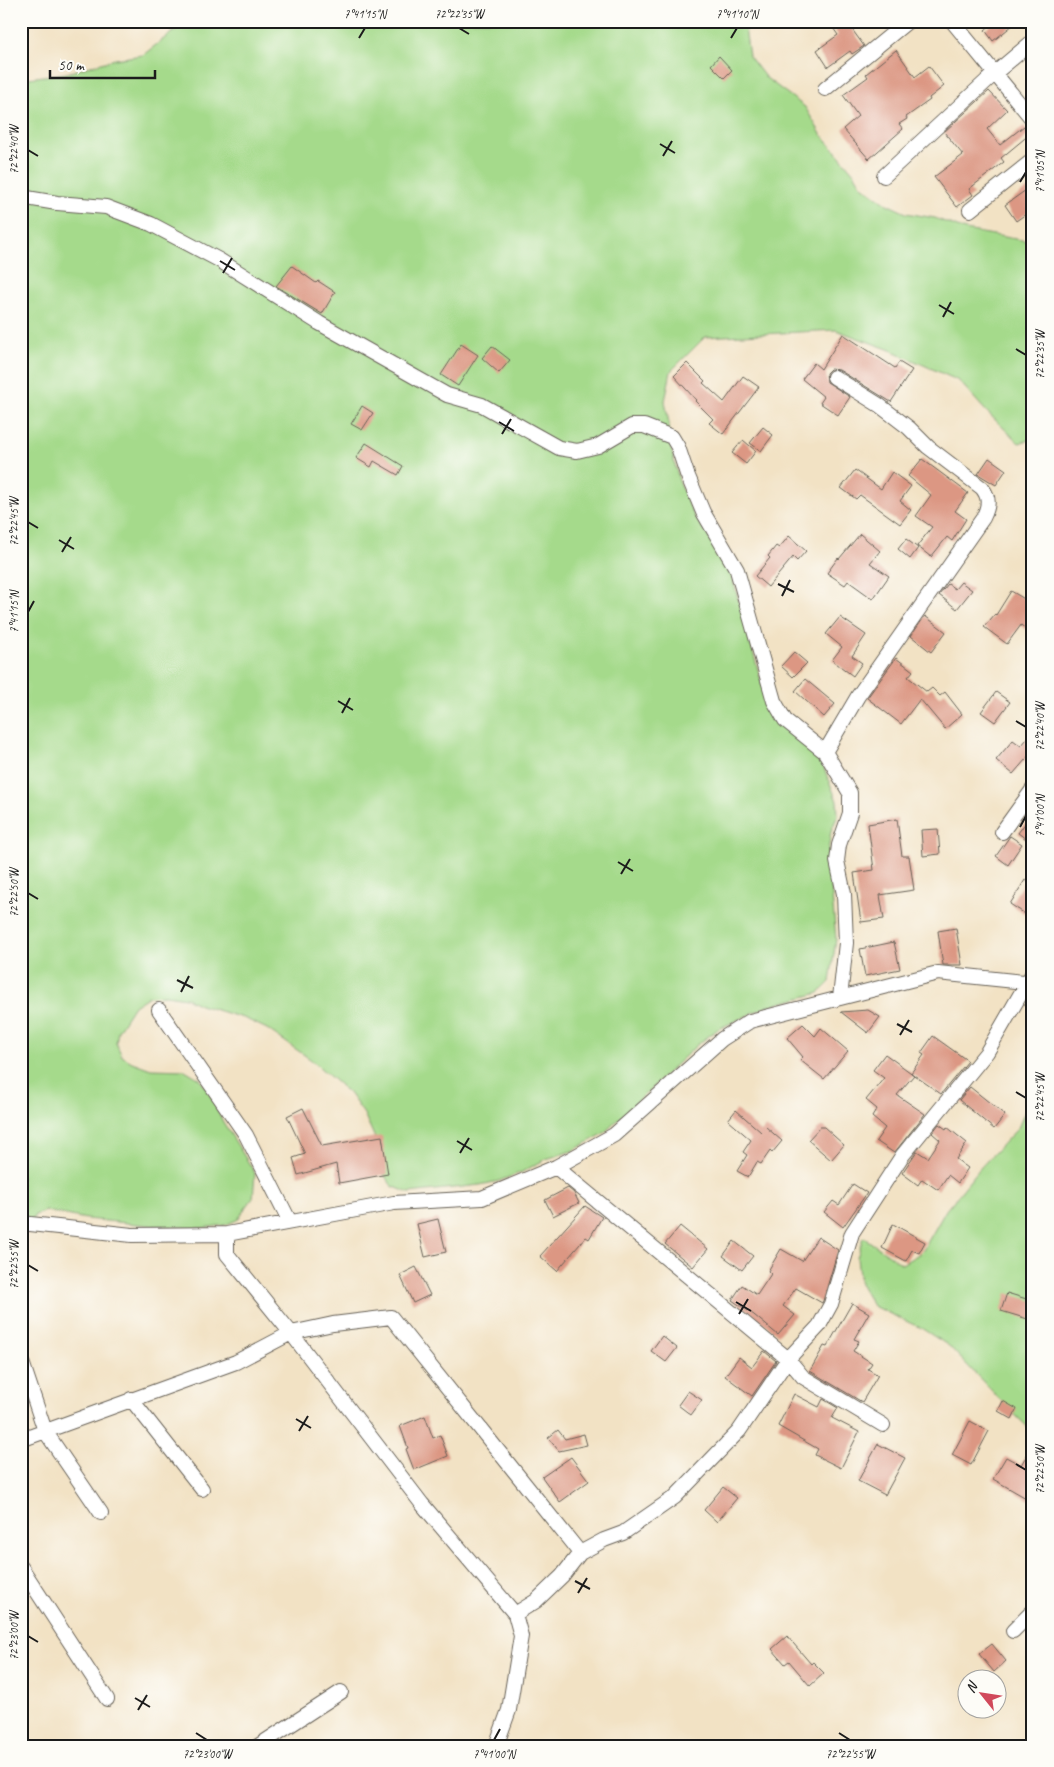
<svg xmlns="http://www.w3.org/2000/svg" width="1054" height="1767" viewBox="0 0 1054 1767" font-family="Caveat,sans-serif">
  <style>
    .green { fill: #a5da8b; stroke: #607b54 }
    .building { fill: #dc9783 }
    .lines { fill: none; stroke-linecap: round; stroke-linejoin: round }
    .minor-casing { stroke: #676157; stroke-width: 16 }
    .minor { stroke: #fff; stroke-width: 14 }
    .ticks { fill: none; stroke: #1c1c1c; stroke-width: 2 }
    .neatline { fill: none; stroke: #1c1c1c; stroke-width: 2 }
    .ticks-label { font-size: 12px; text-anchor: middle; fill: #1c1c1c }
  </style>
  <rect width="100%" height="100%" fill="#fdfcf7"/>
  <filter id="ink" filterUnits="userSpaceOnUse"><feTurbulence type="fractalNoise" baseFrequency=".02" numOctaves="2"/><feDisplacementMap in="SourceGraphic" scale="10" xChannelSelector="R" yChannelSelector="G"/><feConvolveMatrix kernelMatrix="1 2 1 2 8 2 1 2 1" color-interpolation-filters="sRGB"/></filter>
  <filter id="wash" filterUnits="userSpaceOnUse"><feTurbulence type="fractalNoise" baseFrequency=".0096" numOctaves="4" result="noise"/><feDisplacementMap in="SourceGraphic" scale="20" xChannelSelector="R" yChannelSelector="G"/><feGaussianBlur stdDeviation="1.12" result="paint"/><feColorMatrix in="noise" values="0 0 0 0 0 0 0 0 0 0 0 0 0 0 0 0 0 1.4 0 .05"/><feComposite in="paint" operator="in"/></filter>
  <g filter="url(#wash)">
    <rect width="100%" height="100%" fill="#f2e2c4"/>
    <path class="green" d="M187 21H744L749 56 765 77 805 107 821 134 854 173 862 186 887 204 906 213 935 218 965 230 1033 242V439L1019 443 986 411 959 381 888 349 836 330 705 337 671 371 665 401 669 424 670 444 679 481 694 516 721 554 730 570 767 702 777 723 807 748 823 766 837 801 838 815 831 831 828 852 836 939 830 982 819 993 768 1006 718 1029 697 1045 603 1134 572 1151 546 1159 522 1172 499 1181 480 1185 409 1193 392 1186 382 1172 381 1156 374 1136 364 1114 349 1093 310 1059 267 1029 246 1019 200 1005 186 998 166 995 149 996 134 1006 118 1031 116 1043 122 1056 132 1062 151 1069 185 1070 200 1079 209 1093 223 1122 255 1173 253 1198 237 1220 225 1225 201 1228 157 1226 86 1219 46 1211 35 1215 21 1243V79L67 73 115 59 143 55Z
      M1033 1077V1432L1011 1411 949 1346 921 1328 873 1306 860 1284 857 1258 863 1237 902 1264 922 1252 946 1210 981 1167 1018 1128 1026 1109 1027 1091Z"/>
    <g id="blocks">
      <path class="building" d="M828 21H846L864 46 852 54 850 51 828 67 817 50 838 35Z
        M995 21H1018L993 41 985 30Z
        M896 50 915 77 929 66 944 86 929 98 930 100 906 117 907 119 899 124 903 129 869 159 843 129 858 116 843 95 868 77 866 74Z
        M719 56 732 70 724 78 711 65Z
        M989 91 1007 110 987 129 1000 145 1024 126 1030 134 1001 158 1004 162 969 189 973 195 957 207 934 177 963 155 944 132Z
        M1033 185V209L1016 221 1005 205Z
        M292 266 316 283 318 281 335 292 322 314 276 286Z
        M843 334 895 368 899 362 912 370 891 402 839 370 830 369 826 373 827 382 850 397 838 415 820 403 824 397 802 379 814 363 821 369Z
        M461 344 478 355 458 386 441 375Z
        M492 346 510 360 499 373 482 358Z
        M687 363 705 381 703 383 724 402 743 376 759 387 723 434 709 423 713 419 695 401 696 400 674 376Z
        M362 406 373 413 362 430 351 424Z
        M763 427 773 435 761 451 750 443Z
        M743 440 756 451 746 464 732 453Z
        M366 443 403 466 398 475 374 461 371 467 356 458Z
        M989 458 1006 470 996 485 978 474Z
        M922 459 968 493 955 511 966 519 952 541 947 537 931 557 917 546 932 527 916 516 931 495 908 476Z
        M855 470 881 489 892 472 911 486 900 501 911 510 900 524 860 495 856 499 841 488Z
        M860 534 880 551 870 563 889 576 873 599 848 581 845 585 827 573 838 558 839 559Z
        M789 536 806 551 797 561 793 557 768 587 755 576 770 558 768 556 776 546 779 548Z
        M906 539 918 548 910 559 898 549Z
        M961 582 972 590 957 609 939 595 948 584 955 589Z
        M1011 591 1033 604V635L1021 625 1007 644 984 627 995 614 996 615Z
        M925 616 946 632 931 652 911 636Z
        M840 617 866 635 852 656 862 663 853 676 832 660 842 647 826 634Z
        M794 652 807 663 793 677 781 666Z
        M896 658 913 671 908 677 927 692 932 688 940 696 945 692 962 714 945 729 920 699 901 724 867 698Z
        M805 679 835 704 824 717 795 691Z
        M996 692 1010 702 995 722 981 712Z
        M1033 732V751L1013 774 996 760 1013 740 1021 746Z
        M1033 813V844L1018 833Z
        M897 819 902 856H909L914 890 880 895 884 919 861 922 854 873 874 870 868 824Z
        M938 829 940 854 923 856 921 830Z
        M1010 836 1022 844 1008 865 996 856Z
        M1025 880 1033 885V919L1010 904Z
        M956 928 962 965H943L938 931Z
        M894 942 900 969 865 976 860 949Z
        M868 1010 880 1017 868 1033 841 1012Z
        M803 1024 815 1036 821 1028 848 1051 824 1079 800 1060 803 1057 787 1038Z
        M933 1036 968 1061 941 1094 911 1073 924 1055 921 1053Z
        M885 1054 914 1075 897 1095 925 1114 894 1153 876 1141 885 1128 872 1117 877 1109 866 1100 884 1078 873 1070Z
        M970 1087 1005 1115 994 1129 959 1100Z
        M303 1108 322 1146 382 1136 388 1174 339 1183 336 1164 298 1175 293 1158 305 1154 287 1116Z
        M736 1110 761 1132 766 1127 782 1141 772 1153 770 1151 761 1164 757 1162 748 1177 737 1171 747 1155 743 1152 751 1140 728 1120Z
        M939 1124 946 1129 947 1127 967 1143 956 1159 968 1168 958 1183 948 1175 938 1190 922 1179 918 1185 902 1173 917 1151 928 1158 940 1140 932 1133Z
        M820 1127H824L844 1145 831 1160 808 1140Z
        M853 1184 867 1193 843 1227 824 1212 833 1201 839 1205Z
        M568 1188 574 1193 579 1203 553 1216 545 1200Z
        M585 1206 602 1217 589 1239 586 1237 557 1271 540 1256Z
        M438 1219 446 1252 425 1257 417 1224Z
        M893 1224 925 1242 919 1253 912 1250 906 1261 882 1248Z
        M680 1226 708 1249 693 1267 665 1244Z
        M818 1237 838 1250 823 1301 822 1303 796 1288 783 1306 795 1315 778 1335 754 1315 732 1300 742 1285 757 1295 771 1274 768 1271 781 1249 802 1261Z
        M734 1241 753 1256 742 1270 723 1256Z
        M416 1267 430 1295 413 1303 400 1275Z
        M1007 1293 1033 1301V1313L1031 1320 1001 1311Z
        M852 1303 869 1313 854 1339 859 1341 853 1351 872 1363 868 1369 878 1375 862 1402 810 1371 824 1346 827 1347Z
        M662 1336 677 1348 666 1362 651 1351Z
        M764 1351 776 1361 752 1396 725 1376 739 1357 752 1367Z
        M688 1391 702 1400 691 1415 678 1405Z
        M794 1394 819 1407 823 1399 838 1408 832 1418 859 1432 841 1468 815 1455 818 1449 778 1426Z
        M1003 1401 1017 1409 1012 1419 998 1411Z
        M425 1416 433 1438 440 1435 448 1456 414 1470 406 1449 408 1448 400 1426Z
        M970 1421 989 1431 971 1465 952 1455Z
        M558 1430 565 1439 584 1434 587 1445 559 1451 548 1438Z
        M878 1444 905 1458 885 1495 858 1481Z
        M1033 1444V1502L993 1479 1006 1457 1021 1465Z
        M571 1457 589 1481 560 1502 542 1477Z
        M723 1487 737 1498 717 1522 704 1510Z
        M787 1636 811 1664 813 1662 824 1673 810 1686 789 1661 785 1664 772 1649Z
        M992 1644 1006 1661 994 1672 979 1654Z"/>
    </g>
  </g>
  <g filter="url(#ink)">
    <use href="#blocks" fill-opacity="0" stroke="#676157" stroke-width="1"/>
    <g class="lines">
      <g class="minor-casing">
        <path id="minor" d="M952 21 1033 120
          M825 89 908 21
          M884 176 994 74 1033 41
          M21 197 57 203 106 207 151 224 219 260 319 323 447 395 482 405 559 448 577 451 598 446 632 426H644L672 437 678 447 687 474 703 512 737 570 774 701 785 720 825 752 850 793V813L839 845 837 861 844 894 846 943 840 998
          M970 210 1033 160
          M825 752 858 696 983 518C989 506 990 498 982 488L928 447 909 428 879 405 834 377
          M1002 832 1033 789
          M159 1010 246 1135 290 1222
          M556 1167 788 1359 803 1377 883 1425
          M21 1223 132 1235 227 1234 394 1203 482 1198 556 1167 614 1135 722 1039 750 1021 938 973 1033 983
          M227 1234V1254L291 1333 422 1504 515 1614 521 1636 509 1710 496 1746
          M21 1359 45 1431 101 1513
          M131 1399 202 1489
          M21 1440 236 1362 291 1333 333 1324 391 1317 580 1553
          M21 1567 107 1699
          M515 1614 536 1601 562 1576 580 1553 604 1540 623 1533 675 1497 739 1431 788 1359 819 1326 831 1304 852 1233 902 1156 987 1052 1031 976
          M1013 1631 1033 1611
          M258 1746 341 1692"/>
      </g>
      <use href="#minor" class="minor"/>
    </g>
  </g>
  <path class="ticks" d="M459 28 469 34M359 38 365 28M731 38 737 28M660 144 675 153M28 150 38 156M663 156 672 141M1020 182 1026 172M220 261 235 270M223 273 232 258M939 305 954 314M943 317 951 302M1016 349 1026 355M499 422 514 431M502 434 511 419M28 522 38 528M59 540 74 549M62 552 71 537M778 584 794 592M782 596 790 580M28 612 34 601M338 701 353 710M342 713 350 698M1016 721 1026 727M1020 827 1026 816M618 862 633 871M621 874 630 859M28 893 38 899M177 980 193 988M181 992 189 976M897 1024 912 1032M900 1035 909 1020M1016 1092 1026 1098M457 1141 472 1150M460 1153 469 1138M28 1265 38 1271M736 1302 751 1311M739 1314 748 1299M296 1419 311 1428M299 1431 308 1416M1016 1464 1026 1470M575 1581 590 1589M578 1593 587 1578M28 1636 38 1642M135 1698 150 1707M138 1710 147 1695M196 1733 207 1740M839 1733 850 1740M494 1740 500 1729"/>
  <rect width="1054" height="1767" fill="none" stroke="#fdfcf7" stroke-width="55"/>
  <g transform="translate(982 1694) rotate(300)"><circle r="24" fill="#fdfcf7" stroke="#a3a29f"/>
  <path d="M0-4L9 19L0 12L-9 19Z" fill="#d1495b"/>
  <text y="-8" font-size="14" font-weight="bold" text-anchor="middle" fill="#1c1c1c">N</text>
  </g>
  <path d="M50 70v8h105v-8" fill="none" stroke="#1c1c1c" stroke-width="2.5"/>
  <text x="58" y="70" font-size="15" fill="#1c1c1c" stroke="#fdfcf7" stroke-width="4" paint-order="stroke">50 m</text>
  <rect x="28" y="28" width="998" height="1712" class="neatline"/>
  <g class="ticks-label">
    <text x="365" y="18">7°41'15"N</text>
    <text x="459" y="18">72°22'35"W</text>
    <text x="737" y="18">7°41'10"N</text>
    <text transform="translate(14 150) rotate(-90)" y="4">72°22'40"W</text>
    <text transform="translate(1040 172) rotate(-90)" y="4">7°41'05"N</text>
    <text transform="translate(1040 355) rotate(-90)" y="4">72°22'35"W</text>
    <text transform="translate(14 522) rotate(-90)" y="4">72°22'45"W</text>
    <text transform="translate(14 612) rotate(-90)" y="4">7°41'15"N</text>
    <text transform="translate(1040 727) rotate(-90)" y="4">72°22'40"W</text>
    <text transform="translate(1040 816) rotate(-90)" y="4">7°41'00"N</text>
    <text transform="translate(14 893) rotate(-90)" y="4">72°22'50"W</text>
    <text transform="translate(1040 1098) rotate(-90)" y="4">72°22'45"W</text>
    <text transform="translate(14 1265) rotate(-90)" y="4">72°22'55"W</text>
    <text transform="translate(1040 1470) rotate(-90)" y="4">72°22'50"W</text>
    <text transform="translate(14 1636) rotate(-90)" y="4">72°23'00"W</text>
    <text x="207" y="1758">72°23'00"W</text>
    <text x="494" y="1758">7°41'00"N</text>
    <text x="850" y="1758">72°22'55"W</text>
  </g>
</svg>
